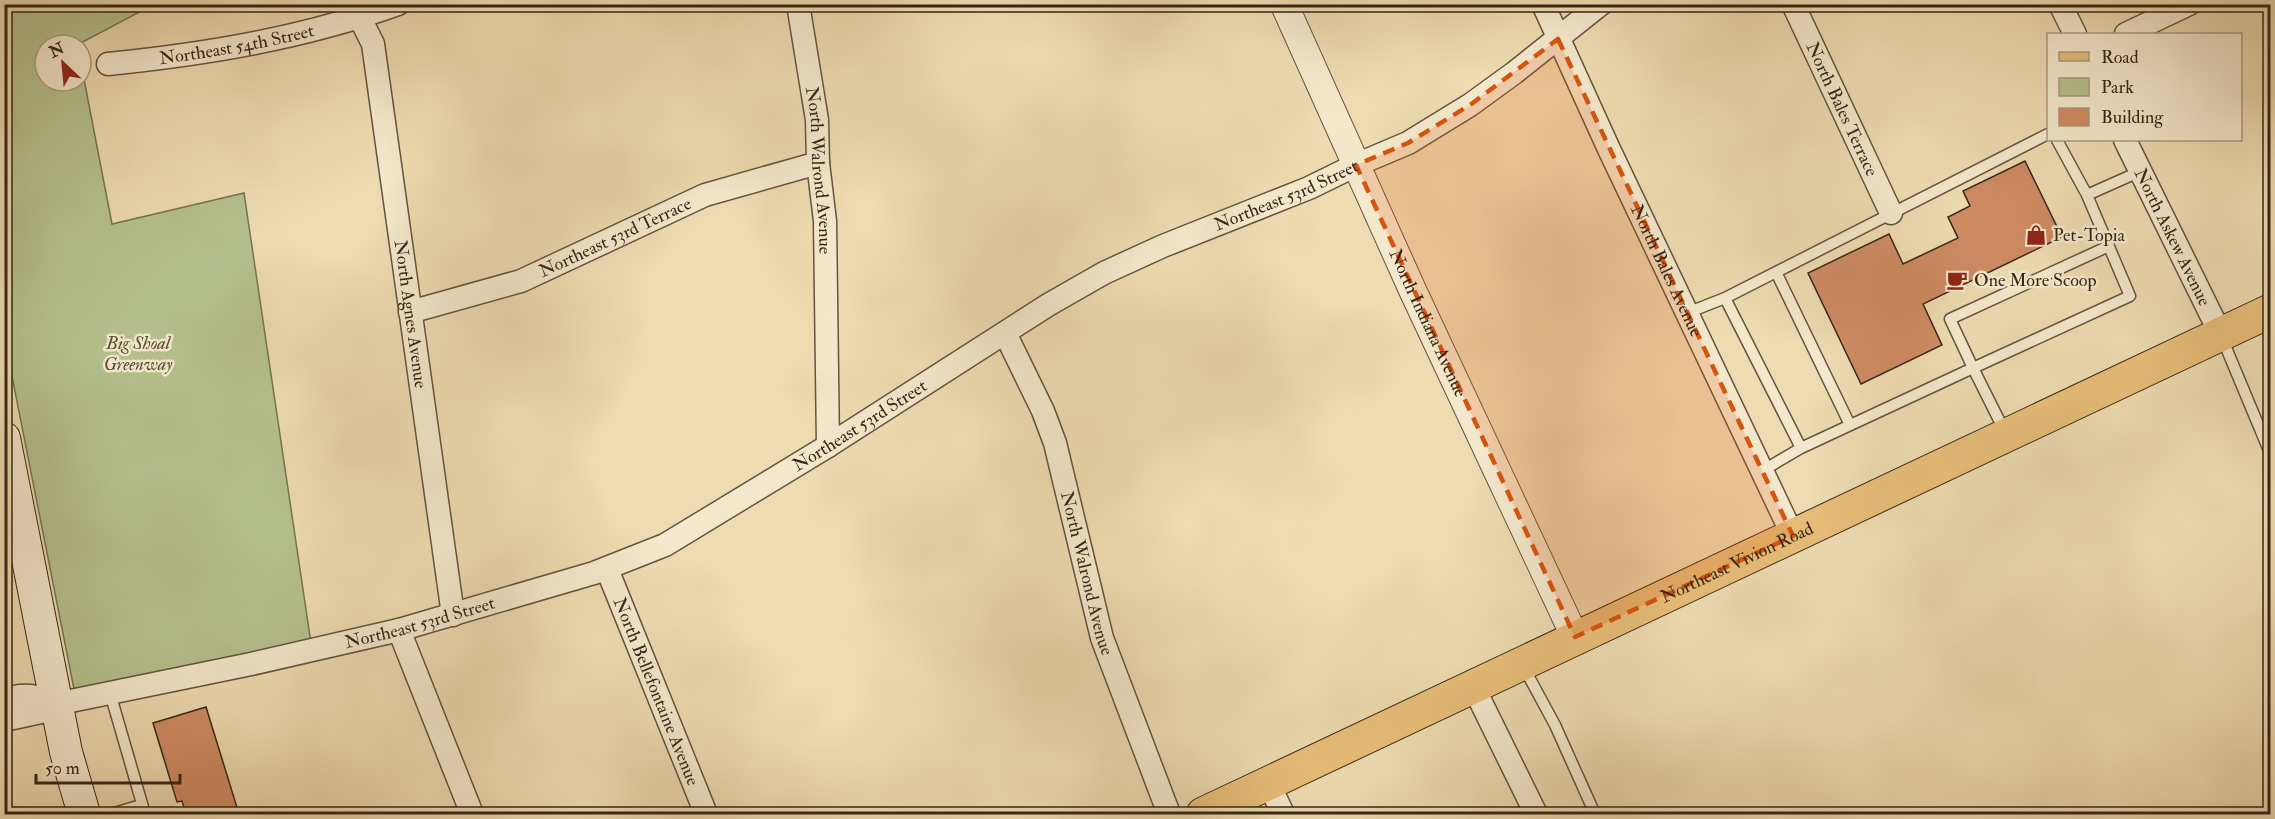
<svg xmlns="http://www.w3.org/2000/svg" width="2275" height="819" viewBox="0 0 2275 819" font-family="'IM FELL Double Pica',serif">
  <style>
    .green { fill: #b5c18e; stroke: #757452; stroke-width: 1.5 }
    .building { fill: #cf8b63; stroke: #352716; stroke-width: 1.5 }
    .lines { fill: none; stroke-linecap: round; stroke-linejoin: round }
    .service-casing { stroke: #63543d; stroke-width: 13 }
    .minor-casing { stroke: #63543d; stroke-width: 25 }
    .tertiary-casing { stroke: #63543d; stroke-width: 29 }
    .secondary-casing { stroke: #352716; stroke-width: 34 }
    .primary-casing { stroke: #352716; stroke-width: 35 }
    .service { stroke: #f4e8cc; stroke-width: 10 }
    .minor { stroke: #f4e8cc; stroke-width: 22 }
    .tertiary { stroke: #f4e8cc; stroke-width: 27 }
    .secondary { stroke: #f4e8cc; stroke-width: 32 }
    .primary { stroke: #e7be78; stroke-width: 33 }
    .marked { fill: #d6540d; fill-opacity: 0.2; stroke: #d6540d; stroke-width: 4.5; stroke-dasharray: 12 8; stroke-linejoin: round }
    .labels { text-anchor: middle; stroke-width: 5; stroke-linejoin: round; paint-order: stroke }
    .street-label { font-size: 18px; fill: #352716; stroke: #f4e8cc }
    .poi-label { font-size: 18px; fill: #352716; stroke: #f4e8cc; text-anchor: start }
    .park-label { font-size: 18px; font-style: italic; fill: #554e34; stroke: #f4e8cc }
  </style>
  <rect width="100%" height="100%" fill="#eedbb1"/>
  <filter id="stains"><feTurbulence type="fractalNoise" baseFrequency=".00333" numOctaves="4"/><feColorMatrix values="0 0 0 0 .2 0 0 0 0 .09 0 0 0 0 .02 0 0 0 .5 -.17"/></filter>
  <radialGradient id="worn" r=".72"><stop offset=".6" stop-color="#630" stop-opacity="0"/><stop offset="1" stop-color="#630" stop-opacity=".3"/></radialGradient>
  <path class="green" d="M145 4 149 7 77 45H45V81H81V64L112 224 244 193 312 650 74 689 5 341 4 5Z"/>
  <path class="building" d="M2025 161 2062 237 1923 304 1942 345 1861 384 1808 273 1889 234 1903 264 1958 238 1948 217 1970 206 1963 191Z
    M206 707 239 814H186L182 801 177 802 153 723Z"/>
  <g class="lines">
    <g class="service-casing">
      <path id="service" d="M2087 195 2141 171
        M1776 272 1850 425
        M1725 298 2048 134
        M1687 313 1725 298 1801 448 1762 471
        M2222 338 2270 453
        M2005 432 1973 368 2130 296 2087 195 2057 140
        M1801 448 1973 368 1950 319 2109 246
        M1523 666 1555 725 1595 814
        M110 693 145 814
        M111 814 141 805"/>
    </g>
    <g class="minor-casing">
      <g id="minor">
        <path id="s1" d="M347 4 360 18 373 44 453 615"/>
        <path id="s2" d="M798 4 817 120 818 163 825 221 828 446"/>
        <path id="s3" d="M1543 4 1608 147 1793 536"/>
        <path id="s4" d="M1793 4 1891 213"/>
        <path d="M2060 4 2075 34"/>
        <path d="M2126 34 2189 4"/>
        <path id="s5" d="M108 64C207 54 304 38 398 4"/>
        <path id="s6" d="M2125 140 2221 335"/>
        <path id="s7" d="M410 312 521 281 705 195 818 163"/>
        <path id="s8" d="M1005 333 1043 411 1055 443 1102 638 1169 814"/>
        <path id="s9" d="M607 569 706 814"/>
        <path d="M399 630 472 814"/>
        <path d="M1473 686 1536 814"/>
        <path d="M4 700C24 692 37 696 56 704"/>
        <path id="s10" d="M4 720 46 711 56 704 251 664 399 630 594 573 665 545 828 446 1048 305 1104 273 1163 246 1309 188 1356 165 1408 143 1470 105 1514 73 1601 4"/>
        <path d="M1269 784 1283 814"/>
      </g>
    </g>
    <g class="tertiary-casing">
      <g id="tertiary">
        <path id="s11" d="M1284 4 1412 289 1575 637"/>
      </g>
    </g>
    <g class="secondary-casing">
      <path id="secondary" d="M4 438 66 752 84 814"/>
    </g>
    <g class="primary-casing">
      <g id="primary">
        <path id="s12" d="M1203 814 2270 311"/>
      </g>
    </g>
    <use href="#service" class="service"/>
    <use href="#minor" class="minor"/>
    <use href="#tertiary" class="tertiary"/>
    <use href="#secondary" class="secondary"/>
    <use href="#primary" class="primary"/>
  </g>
  <path class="marked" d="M1558 39 1793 536 1575 637 1356 165 1408 143 1470 105Z"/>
  <defs>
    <g id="shop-bare" transform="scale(1.62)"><path d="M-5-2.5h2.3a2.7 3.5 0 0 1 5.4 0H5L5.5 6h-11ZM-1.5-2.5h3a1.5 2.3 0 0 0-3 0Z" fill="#8f2418" stroke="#f4e8cc" stroke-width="2.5" paint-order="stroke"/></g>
    <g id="cafe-bare" transform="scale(1.62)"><path d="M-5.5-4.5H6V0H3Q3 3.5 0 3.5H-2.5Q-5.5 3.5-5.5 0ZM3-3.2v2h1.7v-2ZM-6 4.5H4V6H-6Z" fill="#8f2418" stroke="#f4e8cc" stroke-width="2.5" paint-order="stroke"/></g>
  </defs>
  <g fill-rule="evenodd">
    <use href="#shop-bare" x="2036" y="235"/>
    <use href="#cafe-bare" x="1957" y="280"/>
  </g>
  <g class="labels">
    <g class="street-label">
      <text dy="6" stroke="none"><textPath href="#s5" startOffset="130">Northeast 54th Street</textPath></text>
      <text dy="6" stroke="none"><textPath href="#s4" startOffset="116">North Bales Terrace</textPath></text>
      <text dy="6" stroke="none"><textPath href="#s2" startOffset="168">North Walrond Avenue</textPath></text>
      <text dy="6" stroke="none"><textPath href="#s10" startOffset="1400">Northeast 53rd Street</textPath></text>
      <text dy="6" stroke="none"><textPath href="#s6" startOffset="108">North Askew Avenue</textPath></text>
      <text dy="6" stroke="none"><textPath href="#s7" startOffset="219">Northeast 53rd Terrace</textPath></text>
      <text dy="6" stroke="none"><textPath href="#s3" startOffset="294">North Bales Avenue</textPath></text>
      <text dy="6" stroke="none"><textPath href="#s1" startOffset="321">North Agnes Avenue</textPath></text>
      <text dy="6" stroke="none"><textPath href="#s11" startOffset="350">North Indiana Avenue</textPath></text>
      <text dy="6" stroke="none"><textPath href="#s10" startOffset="914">Northeast 53rd Street</textPath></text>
      <text dy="6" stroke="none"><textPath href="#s12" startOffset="590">Northeast Vivion Road</textPath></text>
      <text dy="6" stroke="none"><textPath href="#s8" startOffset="255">North Walrond Avenue</textPath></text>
      <text dy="6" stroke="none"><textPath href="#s10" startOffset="428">Northeast 53rd Street</textPath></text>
      <text dy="6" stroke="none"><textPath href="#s9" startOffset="132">North Bellefontaine Avenue</textPath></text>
    </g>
    <g class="poi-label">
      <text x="2053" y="241">Pet-Topia</text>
      <text x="1974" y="286">One More Scoop</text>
    </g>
    <g class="park-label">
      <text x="138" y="349">Big Shoal<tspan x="138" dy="21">Greenway</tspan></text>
    </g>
  </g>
  <rect width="2275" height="819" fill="none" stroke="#eedbb1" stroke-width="24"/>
  <rect x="6" y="6" width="2263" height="807" fill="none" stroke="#352716" stroke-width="3"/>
  <rect x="12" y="12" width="2251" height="795" fill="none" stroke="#352716" stroke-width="1.5"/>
  <rect x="2047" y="33" width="195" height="108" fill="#f4e8cc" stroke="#a89b83" stroke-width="1.5"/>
  <rect x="2059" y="52" width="30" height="9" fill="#e7be78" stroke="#a89b83" stroke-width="1.5"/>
  <text x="2101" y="63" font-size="18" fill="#352716">Road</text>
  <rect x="2059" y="78" width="30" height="18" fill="#b5c18e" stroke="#a89b83" stroke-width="1.5"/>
  <text x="2101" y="93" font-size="18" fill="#352716">Park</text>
  <rect x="2059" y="108" width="30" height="18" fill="#cf8b63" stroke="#a89b83" stroke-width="1.5"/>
  <text x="2101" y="123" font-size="18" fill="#352716">Building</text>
  <g transform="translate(63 63) rotate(334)"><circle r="28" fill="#f4e8cc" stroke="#a89b83" stroke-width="1.5"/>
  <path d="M0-4.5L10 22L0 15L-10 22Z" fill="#8f2418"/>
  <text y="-9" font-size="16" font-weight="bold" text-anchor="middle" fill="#352716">N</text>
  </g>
  <path d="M36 774v9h144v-9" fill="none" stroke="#352716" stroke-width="3"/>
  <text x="45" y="774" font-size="18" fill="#352716" stroke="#f4e8cc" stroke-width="4.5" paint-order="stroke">50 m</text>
  <rect width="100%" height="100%" filter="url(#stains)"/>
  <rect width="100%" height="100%" fill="url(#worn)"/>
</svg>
